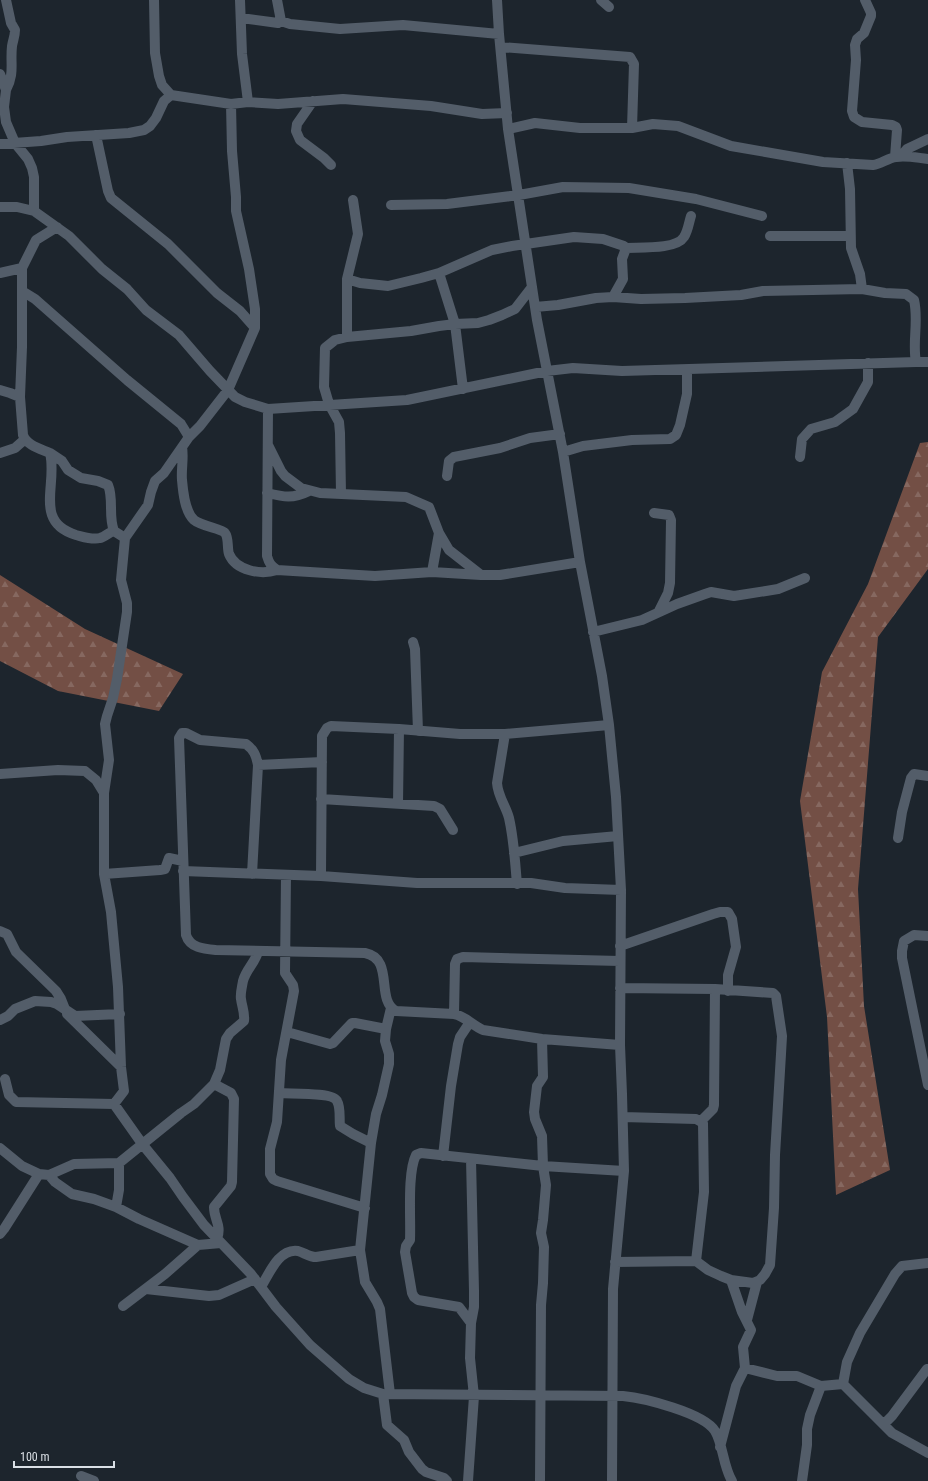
<svg xmlns="http://www.w3.org/2000/svg" width="928" height="1481" viewBox="0 0 928 1481" font-family="'Roboto Condensed',sans-serif">
  <style>
    .forest { fill: url(#forest-firs) }
    .lines { fill: none; stroke-linecap: round; stroke-linejoin: round }
    .minor { stroke: #535d69; stroke-width: 10 }
  </style>
  <defs>
    <pattern id="forest-firs" width="22" height="20" patternUnits="userSpaceOnUse"><rect width="22" height="20" fill="#734f45"/><path d="M5 1l3.5 6h-7zM16 11l3.5 6h-7z" fill="#866860"/></pattern>
  </defs>
  <rect width="100%" height="100%" fill="#1d252d"/>
  <path class="forest" d="M928 442V569L878 637 858 889 864 1006 890 1170 836 1195 827 1017 800 801 822 672 868 584 920 443Z
    M0 575 85 629 183 674 159 711 58 691 0 661Z"/>
  <g class="lines">
    <path class="minor" d="M154 0 155 53 159 76 162 85 171 95 231 104 248 102 278 104 343 99 431 106 482 114 507 113
      M240 0 242 54 248 102
      M277 0 281 21 290 24 340 29 403 25 499 34
      M497 0 499 34 508 129 537 320 563 452 580 562 602 676 609 725 616 797 621 890 620 1045 622 1094 624 1171 613 1289 612 1481
      M601 0 609 7
      M865 0 871 13V16L864 33 857 39 855 45 856 60 852 111 854 117 862 122 892 125 896 127 897 130 895 157
      M241 18 278 23 281 21
      M501 47 630 57 634 64 632 128
      M0 74 6 90 4 107 6 122 15 143 28 159 32 168 34 177V211L69 236 102 269 127 289 146 310 179 335 210 371 235 397 245 402 268 409 407 400 547 371 573 368 622 371 916 362
      M6 90C15 73 10 64 12 46 13 40 15 36 15 30L11 23 6 0
      M313 101 297 124 296 131 300 140 324 158 331 165
      M508 129 535 123 580 128H632L653 124 678 126 731 146 823 162 873 165C881 164 888 158 896 157 906 155 918 158 928 159
      M96 135 108 191 111 198 168 244 217 293 240 311 255 328
      M0 144 41 141 67 137 129 133 144 130 150 126 156 118 164 101 171 95
      M901 156 907 149 928 139
      M847 163 850 189 851 248 860 274 862 289
      M391 205 447 204 519 195 563 187 629 188 696 199 762 216
      M0 207H17L34 211
      M57 227 36 240 22 268V347L20 397 23 435C26 445 41 449 50 453 58 484 33 522 76 535 84 537 92 540 100 538 105 537 109 532 114 531L125 538
      M770 236H850
      M625 248C639 247 676 250 684 237 688 231 689 222 691 216
      M0 273 22 268
      M439 273 455 324 463 389
      M347 279 358 234 353 200
      M22 291 35 299 127 380 181 424 189 437
      M535 307 558 305 596 298 613 297 641 299 685 298 741 295 763 291 862 289 885 293 906 294 914 300C919 321 912 342 916 362H928
      M347 337V279L360 283 388 286 421 278 439 273 492 250 512 246 574 237 603 239 624 246 625 251 622 259 623 279 613 297
      M0 390 10 393 20 397
      M268 409 267 556C269 563 271 566 277 570L375 576 432 572 481 575H500L580 562
      M268 445 281 471 285 476 301 488 320 493 406 497 429 507 439 533 449 550 481 575
      M182 447C184 458 181 469 182 480 183 492 185 512 194 520 201 526 222 529 225 533 229 538 227 548 229 554 236 571 261 575 277 570
      M563 452 583 446 632 440 670 439 676 435 680 425 687 394V370
      M0 453 15 448 24 440
      M50 453 62 461 68 470 81 478 98 481 108 485C114 499 108 516 114 531
      M800 457 802 439 811 429 835 422 853 409 868 382V363
      M447 476 449 461 454 457 500 448 530 438 560 434
      M267 493C284 497 293 499 309 491
      M341 494 340 433 339 422 329 404 324 387 325 348 335 340 347 337 411 331 439 326 455 324 478 323 489 320 502 315 515 309 532 287
      M654 513 669 515 671 520 670 583 668 593 659 611
      M432 572 439 533
      M593 632 642 620 677 604 705 594 711 592 734 596 766 591 778 589 805 578
      M413 642 415 649 418 731
      M505 734 497 783C498 797 506 806 509 818 514 840 515 862 517 884
      M258 765 322 762
      M0 774 58 770 85 771 96 780 104 793V874L111 912 118 987 121 1067 124 1091 114 1104 143 1145 170 1178 183 1197 204 1225 251 1274 276 1307 310 1345 349 1379 364 1388 383 1394 623 1396C644 1398 704 1413 715 1431 723 1444 723 1466 732 1481
      M104 793 109 760 105 724 107 716 113 698 117 679 127 612V603L121 580 125 538 148 505 151 492 155 481 164 473 189 437 200 426 228 390 255 328V309L249 269 236 211V197L232 151 231 104
      M321 799 434 806 440 809 453 830
      M398 804 399 729
      M898 838 902 812 911 778 914 774 928 776
      M514 853 563 841 618 836
      M183 871 321 876 417 883H531L565 888 621 890
      M104 874 160 870 165 869 169 858 183 861
      M252 874 258 765C256 755 254 750 246 744L200 740 186 733H182L179 738 186 935C190 948 204 949 216 950L365 953C395 959 375 1000 396 1011L454 1014C465 1016 472 1025 483 1030L542 1039 620 1045
      M286 875 285 973 293 985 294 991 281 1060 277 1122 270 1149V1174L273 1179 277 1181 365 1208
      M321 876 322 736 327 728 331 726 399 729 460 734H505L609 725
      M0 931 7 934 16 952 56 991 61 999 65 1009
      M928 936 914 935 904 941 902 951V958L928 1085
      M620 946 713 914 720 912H728L732 919 736 947 728 975V991
      M67 1014 121 1067
      M454 1014 455 964 457 959 463 957 620 961
      M0 1020 8 1016 15 1009 35 1001 51 1002 57 1004 75 1016 120 1014
      M287 1032 330 1044 333 1043 352 1023H355L386 1029
      M5 1079 9 1095 16 1102 114 1104
      M214 1084 231 1093 234 1099 232 1182 231 1186 214 1207C214 1220 222 1225 217 1239
      M280 1093C291 1094 333 1092 337 1101 341 1108 339 1118 340 1126L353 1134 371 1143
      M623 1117 696 1119 703 1123 704 1192 696 1261
      M701 1121 713 1109 714 1105 715 989
      M0 1148 22 1166 39 1174 49 1175 74 1164 119 1163 181 1113 194 1104 214 1084 220 1070 226 1039 230 1033 244 1021C245 1013 242 1007 241 999 240 994 242 987 243 981 246 969 256 962 258 951
      M443 1156 451 1086 458 1044 460 1037 470 1022
      M49 1175 55 1182 72 1194 94 1199 116 1207 139 1219 198 1245
      M116 1207 119 1190V1163
      M0 1234 4 1229 39 1174
      M615 1262 696 1261 708 1270 721 1276 731 1280 753 1283 760 1280 765 1274 770 1265 774 1208 775 1155 781 1054 782 1036 776 996 773 993 715 989 620 988
      M261 1287C269 1274 279 1248 298 1251 305 1253 309 1257 316 1257L360 1250
      M146 1289 209 1296 219 1295 255 1279
      M123 1306 165 1274 198 1245 221 1243
      M747 1320 757 1282
      M471 1323 459 1307 418 1300 414 1297 412 1293 405 1252 406 1246 410 1240C411 1219 407 1173 416 1155L421 1153 543 1166 624 1171
      M745 1368 777 1376H797L821 1386
      M843 1384 847 1362 860 1333 895 1274 902 1266 928 1263
      M843 1384 892 1433 928 1453
      M383 1394 387 1425 404 1440 409 1452 422 1469 426 1472 444 1478 447 1481
      M390 1394 380 1309 377 1302 365 1282 360 1250 371 1143 376 1114 382 1095 389 1064V1054L385 1041 386 1029 391 1008
      M884 1424 892 1416 927 1369
      M720 1447 736 1386 745 1368 743 1347 751 1330 742 1312 731 1280
      M81 1476 94 1481
      M468 1481 474 1396 470 1358 471 1323 474 1307V1291L471 1159
      M540 1481 541 1305 543 1283 544 1247 541 1233 543 1220 546 1185 543 1166 542 1136 535 1119 534 1112 537 1086 543 1077 542 1039
      M802 1481 807 1445V1429L810 1415 821 1386 843 1384"/>
  </g>
  <path d="M14 1461v6h100v-6" fill="none" stroke="#dadfe5" stroke-width="2"/>
  <text x="20" y="1461" font-size="12" fill="#dadfe5" stroke="#1d252d" stroke-width="3" paint-order="stroke">100 m</text>
</svg>
